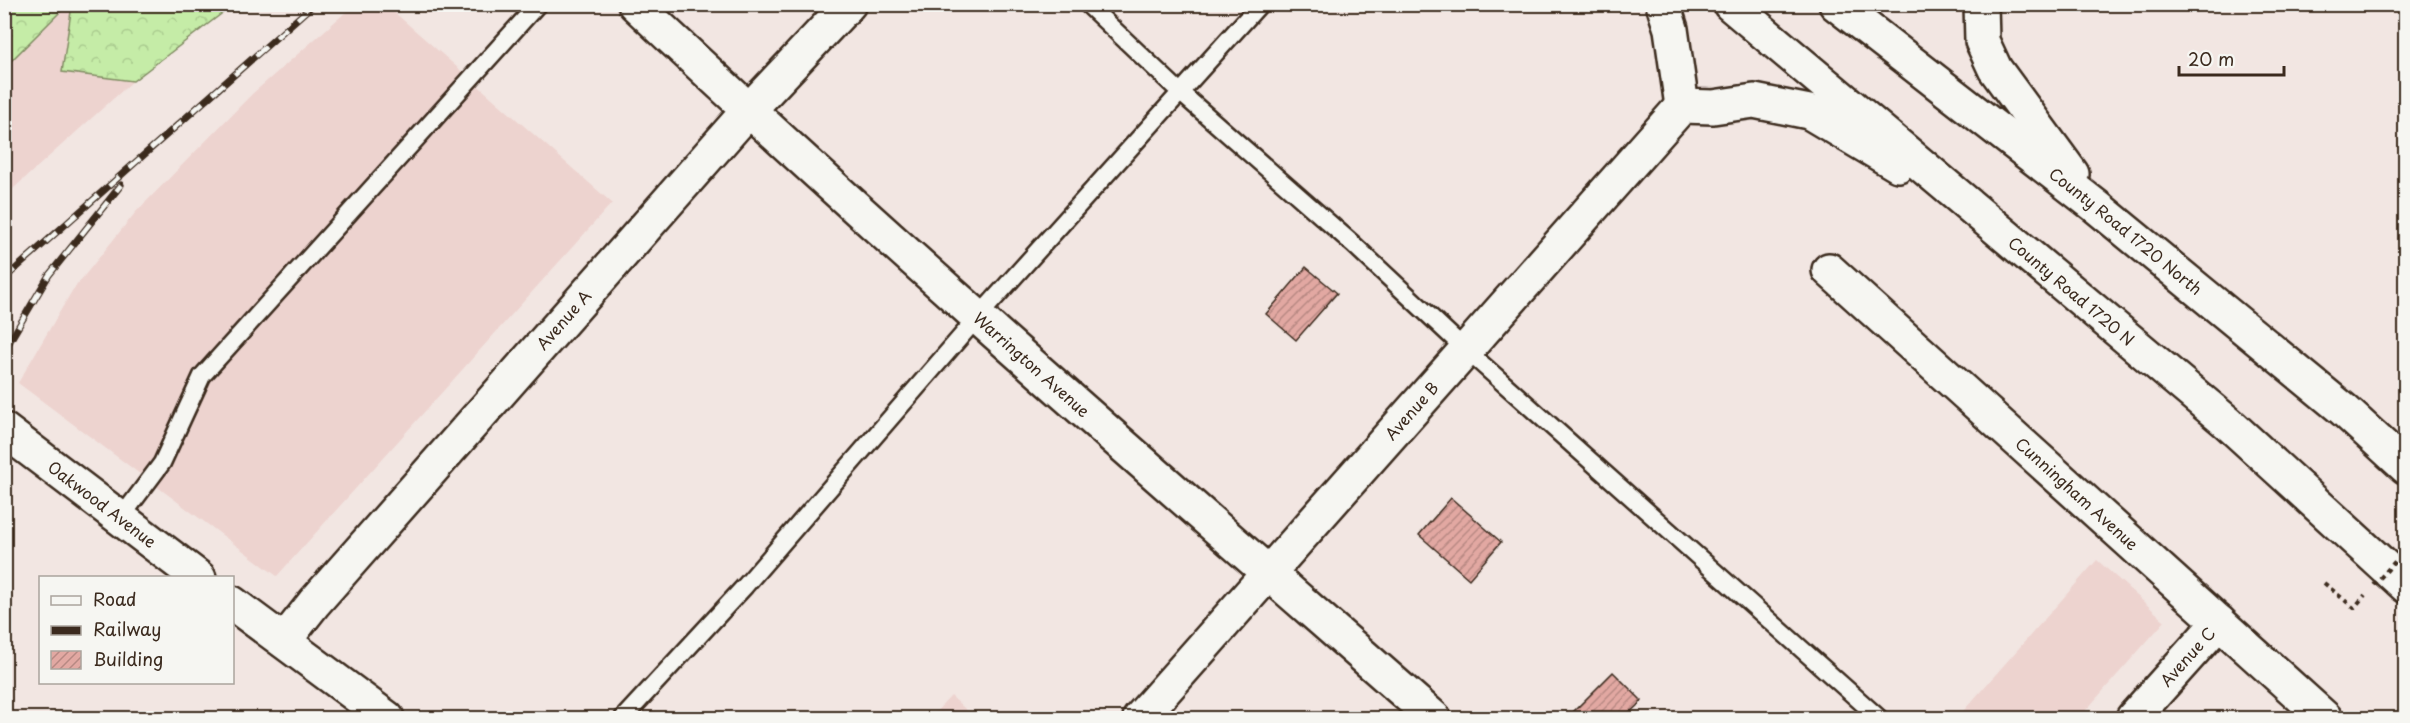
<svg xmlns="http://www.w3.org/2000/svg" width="2410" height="723" viewBox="0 0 2410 723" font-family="'Playpen Sans',sans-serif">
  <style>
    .built { fill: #edd3cf }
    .forest { fill: url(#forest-crowns); stroke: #808b62; stroke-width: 1.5 }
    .building { fill: url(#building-hatch); stroke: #3b2a1e; stroke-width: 1.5 }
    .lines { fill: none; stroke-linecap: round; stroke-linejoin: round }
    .lane-casing { stroke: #3b2a1e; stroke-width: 21 }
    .street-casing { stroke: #3b2a1e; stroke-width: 38 }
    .primary-casing { stroke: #3b2a1e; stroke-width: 38 }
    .path { stroke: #3b2a1e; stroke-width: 4; stroke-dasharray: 4.5 4.5; stroke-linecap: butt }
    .lane { stroke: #f6f6f2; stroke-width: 16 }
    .street { stroke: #f6f6f2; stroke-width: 33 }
    .primary { stroke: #f6f6f2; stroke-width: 33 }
    .rail-casing { stroke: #3b2a1e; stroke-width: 7 }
    .rail { stroke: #f6f6f2; stroke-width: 4.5; stroke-dasharray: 14; stroke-linecap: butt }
    .path-bridge { stroke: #3b2a1e; stroke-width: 4; stroke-dasharray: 4.5 4.5; stroke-linecap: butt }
    .labels { text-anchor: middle; stroke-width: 5; stroke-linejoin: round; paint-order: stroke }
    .street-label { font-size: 16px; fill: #3b2a1e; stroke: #f6f6f2 }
  </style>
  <defs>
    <pattern id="forest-crowns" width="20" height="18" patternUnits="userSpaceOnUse" patternTransform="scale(1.5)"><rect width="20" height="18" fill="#c5eca7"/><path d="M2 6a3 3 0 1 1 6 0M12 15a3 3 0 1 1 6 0" fill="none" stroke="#aacb8f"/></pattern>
    <pattern id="building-hatch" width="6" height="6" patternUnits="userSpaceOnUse" patternTransform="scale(1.5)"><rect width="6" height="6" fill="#e2a8a2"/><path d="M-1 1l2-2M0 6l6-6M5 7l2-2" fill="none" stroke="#b88983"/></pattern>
  </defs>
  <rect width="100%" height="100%" fill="#f2e6e2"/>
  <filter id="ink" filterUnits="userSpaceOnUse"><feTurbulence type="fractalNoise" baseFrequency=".0167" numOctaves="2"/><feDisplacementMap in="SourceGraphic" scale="12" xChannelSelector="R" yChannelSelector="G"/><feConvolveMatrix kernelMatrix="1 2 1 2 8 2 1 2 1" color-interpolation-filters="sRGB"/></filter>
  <g filter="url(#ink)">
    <path class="built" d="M67 5H72L62 72 133 81 5 196 4 67Z
      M354 5H386L612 203 277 576 18 383 72 291 135 213 252 94Z
      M2097 560 2165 621 2079 718H1957Z
      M951 696 975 718H930Z"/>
    <path class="forest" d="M5 4 67 5 5 67 4 5Z
      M72 5V4L233 5 133 81 62 72Z"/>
    <path class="building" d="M1306 267 1337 293 1296 340 1266 314Z
      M1451 498 1501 542 1469 579 1419 535Z
      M1613 672 1642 701 1624 718H1567Z"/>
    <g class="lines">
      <g class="lane-casing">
        <path id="lane" d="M1087 4 1181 93 1353 244 1465 349 1879 718
          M120 519 162 463 202 376 538 4
          M623 718 745 586 977 318 1260 4"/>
      </g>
      <g class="street-casing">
        <g id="street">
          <path id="s1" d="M635 4C895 249 1166 483 1434 718"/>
          <path id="s2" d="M1829 270 2325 718"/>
          <path id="s3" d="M4 430 199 578"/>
          <path d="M232 603 387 718"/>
          <path id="s4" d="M284 641 314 603 748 111 849 4"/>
          <path id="s5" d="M1140 718 1682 106"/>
          <path id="s6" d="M2133 718 2219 622"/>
        </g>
      </g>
      <g class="primary-casing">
        <g id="primary">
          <path d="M1663 4 1671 29 1682 106 1713 107 1754 101 1809 112 1898 165"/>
          <path id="s7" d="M1730 4 2228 423 2406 586"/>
          <path id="s8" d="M1836 4 2097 207 2344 410 2406 467"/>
          <path d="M1981 4 1982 41 1995 69 2072 174"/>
        </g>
      </g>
      <path class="path" d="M2324 583 2354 608 2365 595"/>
      <use href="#lane" class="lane"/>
      <use href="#street" class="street"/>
      <use href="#primary" class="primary"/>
      <g class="rail-casing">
        <path id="rail" d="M4 279 314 4
          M4 351 49 275 121 185"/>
      </g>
      <use href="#rail" class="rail"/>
      <path class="path-bridge" d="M2374 585 2406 549"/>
    </g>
  </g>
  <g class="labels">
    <g class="street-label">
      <text dy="6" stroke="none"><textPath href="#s8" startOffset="368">County Road 1720 North</textPath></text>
      <text dy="6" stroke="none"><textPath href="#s7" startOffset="446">County Road 1720 N</textPath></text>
      <text dy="6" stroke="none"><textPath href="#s4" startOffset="426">Avenue A</textPath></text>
      <text dy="6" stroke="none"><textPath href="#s1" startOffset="536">Warrington Avenue</textPath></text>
      <text dy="6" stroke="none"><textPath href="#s5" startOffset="410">Avenue B</textPath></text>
      <text dy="6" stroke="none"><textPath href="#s2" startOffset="334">Cunningham Avenue</textPath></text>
      <text dy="6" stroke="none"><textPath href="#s3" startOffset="123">Oakwood Avenue</textPath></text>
      <text dy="6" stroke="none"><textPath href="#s6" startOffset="82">Avenue C</textPath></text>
    </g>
  </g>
  <rect width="2410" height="723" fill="none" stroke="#f6f6f2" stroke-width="24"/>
  <rect x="12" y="12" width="2386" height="699" fill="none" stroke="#3b2a1e" stroke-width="2" filter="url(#ink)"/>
  <rect x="39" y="576" width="195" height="108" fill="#f6f6f2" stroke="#aba49d" stroke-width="1.5"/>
  <rect x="51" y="596" width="30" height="9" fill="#f6f6f2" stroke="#aba49d" stroke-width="1.5"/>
  <text x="93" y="606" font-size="18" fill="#3b2a1e">Road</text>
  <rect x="51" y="626" width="30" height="9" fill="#3b2a1e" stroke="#aba49d" stroke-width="1.5"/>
  <text x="93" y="636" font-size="18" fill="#3b2a1e">Railway</text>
  <rect x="51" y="651" width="30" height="18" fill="url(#building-hatch)" stroke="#aba49d" stroke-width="1.5"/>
  <text x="93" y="666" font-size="18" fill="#3b2a1e">Building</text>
  <path d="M2179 66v9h105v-9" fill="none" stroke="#3b2a1e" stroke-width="3"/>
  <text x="2188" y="66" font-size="18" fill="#3b2a1e" stroke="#f6f6f2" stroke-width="4.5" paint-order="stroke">20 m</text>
</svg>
